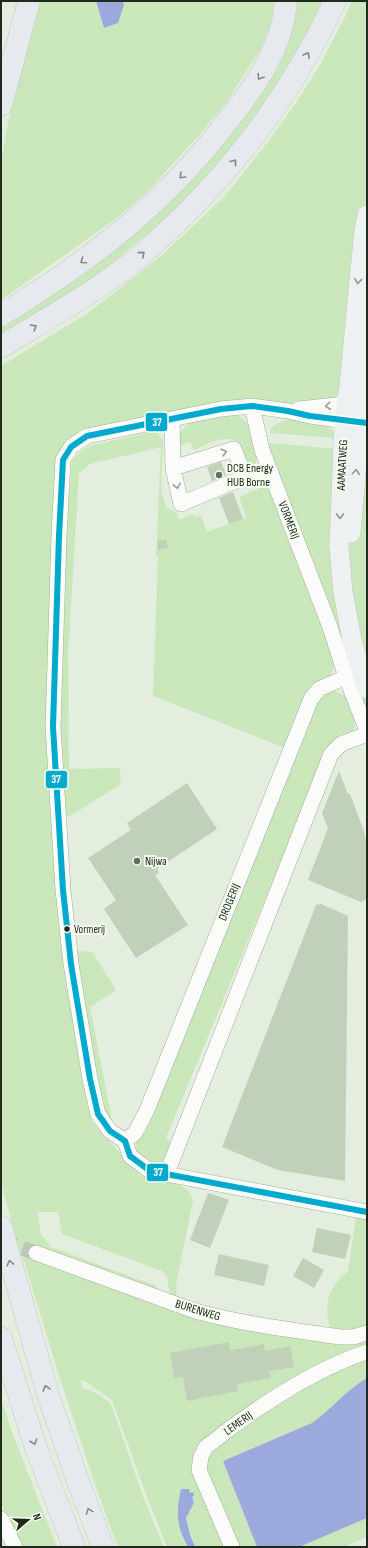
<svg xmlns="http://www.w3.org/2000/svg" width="368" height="1548" viewBox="0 0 368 1548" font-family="'Sofia Sans Condensed',sans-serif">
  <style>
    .green { fill: #cae7bb }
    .water { fill: #9ca9dd }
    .building { fill: #c0d0b9 }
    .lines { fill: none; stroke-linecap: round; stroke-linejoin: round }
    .minor-tunnel { stroke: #bcc7b7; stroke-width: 15; stroke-dasharray: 15 8; stroke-linecap: butt }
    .minor-casing { stroke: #a4aca0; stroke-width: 16 }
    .major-casing { stroke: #c4cac2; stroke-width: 20 }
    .highway-casing { stroke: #c4cac2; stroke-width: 23 }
    .minor { stroke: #fbfcfa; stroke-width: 15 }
    .major { stroke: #eef1f2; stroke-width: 19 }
    .highway { stroke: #e6e9ed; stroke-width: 22 }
    .bus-1-casing { stroke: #f6fef2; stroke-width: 9 }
    .bus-1 { stroke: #00a9ce; stroke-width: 6 }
    .oneway { stroke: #848985 }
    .oneway2 { stroke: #929792 }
    .oneway3 { stroke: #999d97 }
    .poi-dot { fill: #656e61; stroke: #f6fef2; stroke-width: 1.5 }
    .bus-dot { fill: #21291d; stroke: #f6fef2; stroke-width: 1.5 }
    .labels { text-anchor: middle; stroke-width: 4; stroke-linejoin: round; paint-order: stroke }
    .bus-label { font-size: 11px; fill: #21291d; stroke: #f6fef2; text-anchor: start }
    .street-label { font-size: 12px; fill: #21291d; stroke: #f6fef2 }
    .poi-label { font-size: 12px; fill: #21291d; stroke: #f6fef2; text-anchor: start }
    .line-badge { stroke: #f6fef2; stroke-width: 1.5 }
    .badge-label { font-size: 11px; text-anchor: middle; font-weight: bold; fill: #fff }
  </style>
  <rect width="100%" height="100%" fill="#e3eede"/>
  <path class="green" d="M40 1H96L104 27 124 5 123 1H275L271 24 262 47 226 103 201 133 145 194 113 221 1 300V162L8 123 32 25Z
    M292 1H325L262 111 184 204 95 277 1 339V322L193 167Z
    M352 1H367V352C357 368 343 398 323 403 313 405 299 403 289 404L70 441 50 604 85 1087 92 1122 130 1164 141 1176 176 1184 188 1190 193 1201 177 1279 176 1297 170 1295 167 1277 162 1271 62 1234 58 1212H37L41 1234 51 1247 156 1286 154 1302 367 1337V1346L197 1450 225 1547H195L186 1518 194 1503 189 1489H181L185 1542 188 1547H167L147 1497 112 1400 83 1380H81L82 1388C93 1390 103 1397 111 1404L144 1499 164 1547H118C81 1451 52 1352 22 1254L28 1255 19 1251 1 1181V366L88 313 161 256 225 196 270 139 296 103 320 65 345 17Z
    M229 414 238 416 245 421 249 426 258 452 256 463 248 466C245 459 243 450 239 445 229 431 205 445 194 450L190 442 179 446 182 455H179L177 435 189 423Z
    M291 419C307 422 331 421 337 438L269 433C273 423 282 421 291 419Z
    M155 431 163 440 161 492 167 508 177 513 179 520 194 514 196 517 201 515 207 532 246 517 239 497 264 486 274 495 335 663 329 679 285 748 153 696 158 557H156L161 447 90 464 79 473 68 656 69 769 120 768 121 784 70 816H62L59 758 63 570 72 462C78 453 83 449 93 445Z
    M267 443 352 450H367V715Z
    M332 690C338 693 345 694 349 699 353 706 358 726 352 733 345 740 334 746 326 752L166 1138 170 1141C167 1153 168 1164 154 1166L137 1153C135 1144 136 1137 145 1133L160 1091 316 698Z
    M79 951 92 952 115 988V991L90 1007 113 1126 104 1119 76 953Z
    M356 1217 367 1219V1328L356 1332 331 1331C323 1306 327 1287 348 1271Z
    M367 1358V1378L357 1384 325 1414 312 1423 223 1461 257 1547H237L206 1470 207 1460 211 1451 248 1422 318 1379Z
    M1 1399 12 1432 57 1547H22L1 1503Z
    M367 1518V1537L344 1547H299Z"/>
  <path class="water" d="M96 1H123L124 5 118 23 104 28Z
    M367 1378V1518L299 1547H257L223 1461 312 1423C332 1409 346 1390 367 1378Z
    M181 1489H189L190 1493 193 1492 194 1496 192 1497 194 1503 186 1518 190 1534 195 1547H188C176 1526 176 1512 181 1489Z"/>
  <path class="building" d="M221 462 226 475 212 481 207 467Z
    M233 492 243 519 229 524 219 498Z
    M166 539 168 548 158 550 157 541Z
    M339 771 348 794H350L365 834H364L367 843V899L361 902 308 880 328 828 322 813Z
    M187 783 217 829 157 869 159 873 155 875 188 925 136 958 104 909 116 900 88 858 131 830 127 823Z
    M321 904 348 916 345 1181 278 1170 222 1147 316 905Z
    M208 1193 229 1200 210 1248 190 1240Z
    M317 1228 351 1235 345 1259 312 1252Z
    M219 1254 269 1265 264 1286 214 1275Z
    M303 1258 324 1270 314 1288 293 1276Z
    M229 1342 230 1350 264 1344 265 1351 290 1346 294 1367 269 1371 270 1378 237 1384 238 1391 187 1401 183 1377 174 1378 170 1353Z"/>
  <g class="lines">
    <path class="minor-tunnel" d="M1 1240 36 1253"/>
    <g class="minor-casing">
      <path id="minor" d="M252 406 262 450 330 627 346 677 367 731
        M299 409 346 404H356
        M172 419 173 468 181 504 245 477 271 472
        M353 422 310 416 288 411 252 406 221 409 87 436 71 447 63 460 59 536 53 727 63 890 71 964 90 1079 98 1114 110 1131 125 1141 130 1156 150 1171 367 1212
        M173 468 234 449 245 477
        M125 1141 135 1133 147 1110 311 699 319 689 346 677
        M167 1173 331 754 341 744 367 734
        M36 1253 195 1311C243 1324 291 1330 340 1337H353L367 1333
        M1 1519 15 1547
        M232 1547 199 1470 201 1456 206 1447C249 1412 314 1369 367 1352"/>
    </g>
    <g class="major-casing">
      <path id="major" d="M367 215 364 230 349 386 344 421 339 547 343 592 352 640 364 682 367 689
        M351 533 362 405 367 319"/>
    </g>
    <g class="highway-casing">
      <path id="highway" d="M1 105 29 1
        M1 315C93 259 168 201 233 114 259 81 283 44 286 1
        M1 347C48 318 98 291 140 256 223 185 289 100 335 1
        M1 1227 48 1395 80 1487 103 1547
        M1 1338 36 1448 74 1547"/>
    </g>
    <use href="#minor" class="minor"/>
    <use href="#major" class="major"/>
    <use href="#highway" class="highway"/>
    <g class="bus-1-casing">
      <path id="bus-1" d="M367 423 310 416 288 411 252 406 221 409 87 436 71 447 63 460 59 536 53 727 63 890 71 964 90 1079 98 1114 110 1131 125 1141 130 1156 150 1171 367 1212"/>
    </g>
    <use href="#bus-1" class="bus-1"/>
  </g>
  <defs><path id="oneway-chevron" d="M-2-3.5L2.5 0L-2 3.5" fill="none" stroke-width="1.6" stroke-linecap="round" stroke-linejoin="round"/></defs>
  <g class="oneway">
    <use href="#oneway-chevron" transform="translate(307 55) rotate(-61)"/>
    <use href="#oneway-chevron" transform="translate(260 77) rotate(122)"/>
    <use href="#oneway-chevron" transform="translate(234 162) rotate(-52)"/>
    <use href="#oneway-chevron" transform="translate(182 176) rotate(134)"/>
    <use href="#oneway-chevron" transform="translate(142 254) rotate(-41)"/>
    <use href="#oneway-chevron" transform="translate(83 261) rotate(145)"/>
    <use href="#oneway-chevron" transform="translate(34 327) rotate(-32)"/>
    <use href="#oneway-chevron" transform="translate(10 1263) rotate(-104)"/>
    <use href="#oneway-chevron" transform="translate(46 1388) rotate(-106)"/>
    <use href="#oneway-chevron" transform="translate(34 1442) rotate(71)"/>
    <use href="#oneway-chevron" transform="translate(89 1511) rotate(-111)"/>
  </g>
  <g class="oneway2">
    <use href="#oneway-chevron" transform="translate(358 281) rotate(96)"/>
    <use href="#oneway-chevron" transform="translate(356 472) rotate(-86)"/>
    <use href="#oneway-chevron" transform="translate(340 516) rotate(91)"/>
  </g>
  <g class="oneway3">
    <use href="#oneway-chevron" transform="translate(328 406) rotate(174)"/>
    <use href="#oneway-chevron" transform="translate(224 452) rotate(-17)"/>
    <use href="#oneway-chevron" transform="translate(177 486) rotate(78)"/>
  </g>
  <g class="poi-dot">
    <circle cx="219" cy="475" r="4"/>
    <circle cx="137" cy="861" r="4"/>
  </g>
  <circle class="bus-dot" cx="67" cy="929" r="3.5"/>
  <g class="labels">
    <g class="bus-label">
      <text x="74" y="933">Vormerij</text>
    </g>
    <g class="street-label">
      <text transform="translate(342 465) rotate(-87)" y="4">AAMAATWEG</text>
      <text transform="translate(289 520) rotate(69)" y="4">VORMERIJ</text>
      <text transform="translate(229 902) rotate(-68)" y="4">DROGERIJ</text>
      <text transform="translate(198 1310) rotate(17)" y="4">BURENWEG</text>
      <text transform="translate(238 1423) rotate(-35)" y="4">LEMERIJ</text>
    </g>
    <g class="poi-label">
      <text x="227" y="472">DCB Energy<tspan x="227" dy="14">HUB Borne</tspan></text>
      <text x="145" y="865">Nijwa</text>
    </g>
  </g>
  <g class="line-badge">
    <rect x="145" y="412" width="23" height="20" rx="4" fill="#00a9ce"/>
    <rect x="45" y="770" width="23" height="19" rx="4" fill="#00a9ce"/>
    <rect x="146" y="1163" width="23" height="19" rx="4" fill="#00a9ce"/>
  </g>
  <g class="badge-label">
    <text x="157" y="426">37</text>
    <text x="56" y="783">37</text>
    <text x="158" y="1176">37</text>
  </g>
  <rect width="368" height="1548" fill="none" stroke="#21291d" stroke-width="4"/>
  <g transform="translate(28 1520) rotate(71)" stroke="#f6fef2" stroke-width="3" paint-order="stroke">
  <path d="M0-3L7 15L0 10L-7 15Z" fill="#21291d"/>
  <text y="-6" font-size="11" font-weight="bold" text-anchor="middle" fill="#21291d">N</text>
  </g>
</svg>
